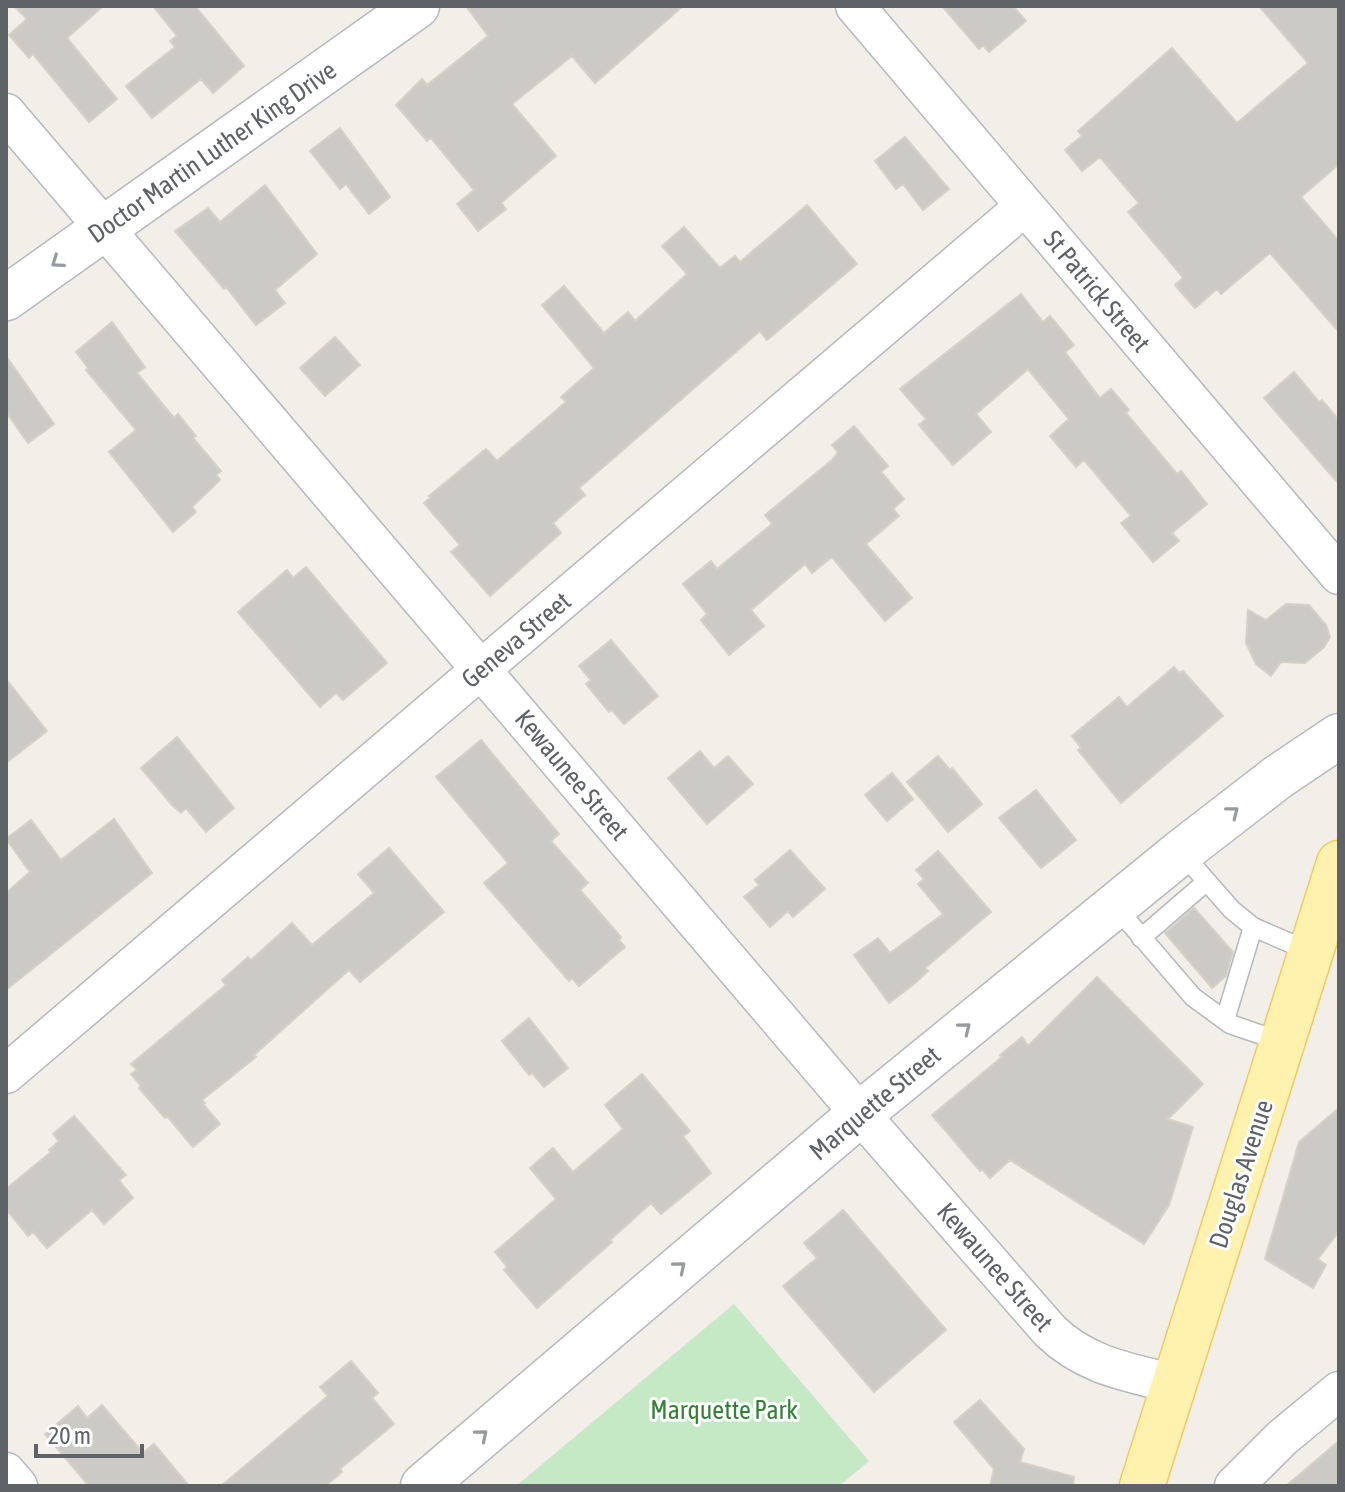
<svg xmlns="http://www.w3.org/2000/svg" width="1345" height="1492" viewBox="0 0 1345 1492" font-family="'Asap Condensed',sans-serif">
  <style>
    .green { fill: #c5e8c5 }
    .building { fill: #cccac5; stroke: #d6d1c6; stroke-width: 2 }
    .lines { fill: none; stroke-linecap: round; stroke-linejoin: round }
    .lane-casing { stroke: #b5b8bc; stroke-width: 21 }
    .street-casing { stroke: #b5b8bc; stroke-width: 41 }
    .secondary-casing { stroke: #b6babf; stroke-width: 47 }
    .primary-casing { stroke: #f2c960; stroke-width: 47 }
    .lane { stroke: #fff; stroke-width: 18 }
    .street { stroke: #fff; stroke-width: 38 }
    .secondary { stroke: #fff; stroke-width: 44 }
    .primary { stroke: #fff2af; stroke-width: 44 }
    .oneway { stroke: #979a9d }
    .labels { text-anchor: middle; stroke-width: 6; stroke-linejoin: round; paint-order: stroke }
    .street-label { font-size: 26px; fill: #5f6368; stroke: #fff }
    .park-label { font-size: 26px; fill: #348238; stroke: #fff }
  </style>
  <rect width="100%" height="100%" fill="#f1efe8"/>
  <path class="green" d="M734 1304 869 1461 839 1486H516Z"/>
  <path class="building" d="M14 6H103L67 38 117 99 89 122 33 54 29 58 9 35 27 19Z
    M153 6H195L244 66 213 93 201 79 152 118 126 86 175 47 170 41 177 36Z
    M466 6H683L595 83 572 56 512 104 556 156 501 203 506 209 478 231 457 204 474 190 431 138 427 141 396 105 422 79 427 85 488 36Z
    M942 6H1013L1026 21 989 52 983 45 979 49Z
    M1259 6H1339V164L1301 197 1339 241V332L1270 253 1221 294 1217 289 1195 308 1175 285 1182 279V276L1128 212 1139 203 1100 157 1082 171 1065 150 1082 136 1078 131 1172 48 1237 123 1308 63Z
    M340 128 390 197 369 214 346 184 340 189 310 151Z
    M905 137 949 189 923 210 903 184 896 189 875 161Z
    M265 185 317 254 275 290 285 303 256 325 226 287 224 289 175 231 208 208 220 222Z
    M807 205 857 264 767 340 760 331 579 488 585 495 553 523 561 533 490 596 451 552 460 545 424 503 431 497 429 496 486 449 497 461 566 402 561 397 594 368 542 305 564 286 604 333 628 312 635 321 687 274 662 246 684 227 720 268 735 256 740 262Z
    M1021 294 1043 322 1050 316 1074 345 1065 352 1100 398 1111 389 1129 410 1126 413 1177 474 1181 471 1207 504 1172 533 1179 541 1153 562 1121 523 1131 516 1084 460 1076 467 1050 436 1069 419 1028 369 976 414 991 432 953 465 919 425 926 419 900 389Z
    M112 322 145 367 137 373 174 418 178 414 196 436 193 438 221 471 216 475 220 480 192 507 196 512 173 532 109 452 136 430 86 370 88 368 76 352Z
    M335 337 360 365 325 396 300 368Z
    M6 356 54 424 28 443 6 412Z
    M1294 372 1319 402 1322 400 1339 420V484L1264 398Z
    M854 426 888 466 881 472 904 499 893 509 899 516 866 544 912 598 885 621 832 557 812 573 805 564 751 610 764 626 729 655 701 620 707 614 683 584 711 561 717 569 772 524 765 515 832 460 838 452 832 445Z
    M306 567 387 663 343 700 336 693 320 707 238 612 287 570 293 578Z
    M1286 604 1309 605 1326 625 1330 637 1324 647 1305 663 1281 662 1271 676 1256 664 1246 643 1248 610 1266 620Z
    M611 640 658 696 624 724 612 710 609 712 586 684 591 680 579 666Z
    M1174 667 1179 673 1183 671 1223 716 1121 803 1078 750 1081 748 1072 736 1119 697 1127 707Z
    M6 679 47 731 6 763Z
    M177 737 234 808 206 832 186 808 181 813 172 805 141 768Z
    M481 740 559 834 551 841 588 883 580 890 621 937 619 940 625 947 579 986 572 978 569 981 484 883 508 863 436 777Z
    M700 751 714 768 728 756 753 784 707 824 668 778Z
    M938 756 950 770 952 768 982 804 948 832 907 782Z
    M892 773 913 799 887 821 865 795Z
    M1036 790 1076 840 1041 868 999 818Z
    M114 819 152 873 6 990V893L30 872 6 839 31 820 61 860Z
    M389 848 444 912 360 982 349 970 254 1055 256 1057 202 1100 205 1103 203 1104 220 1124 193 1147 167 1116 165 1118 139 1088 141 1086 131 1074 137 1070 131 1064 226 985 222 980 248 957 251 960 292 923 312 945 374 893 358 874Z
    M790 850 825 889 793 917 788 911 770 927 744 897 759 885 755 880Z
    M938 851 991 912 925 968 928 971 914 984 889 1003 854 955 878 938 890 953 943 914 918 884 924 879 916 870Z
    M1194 908 1233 952 1226 976 1212 988 1165 933Z
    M1097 977 1203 1084 1168 1119 1193 1127 1169 1205 1144 1244 1010 1160 990 1178 982 1169 980 1171 932 1115 1002 1057 1000 1055 1022 1037 1028 1046Z
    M529 1018 568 1068 544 1087 532 1073 529 1075 502 1041Z
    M642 1074 690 1131 683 1136 711 1173 661 1214 651 1203 610 1240 612 1242 537 1308 504 1270 507 1267 495 1252 556 1199 530 1168 553 1148 573 1172 623 1129 605 1105Z
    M1339 1108V1231L1318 1259 1326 1265 1313 1288 1265 1259 1299 1142Z
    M74 1116 126 1175 119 1180 133 1198 104 1224 92 1210 47 1248 33 1232 28 1236 6 1209V1189L51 1152 49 1150 59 1141 53 1134Z
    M843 1210 946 1330 874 1392 783 1286 817 1258 804 1243Z
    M351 1361 378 1393 372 1398 394 1424 340 1469 342 1472 325 1486H221L328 1396 320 1387Z
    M980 1400 1024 1449 1020 1462 1074 1477 1073 1486H990L994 1469 954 1422Z
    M102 1405 143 1453 154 1444 189 1486H89L45 1434 78 1406 87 1418Z
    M1339 1441V1486H1286Z"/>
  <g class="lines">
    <g class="lane-casing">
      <path id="lane" d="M1181 852 1232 910 1253 927 1311 952
        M1115 906 1193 997 1230 1024 1282 1042
        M1141 938 1206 882
        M1225 1020 1253 927"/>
    </g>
    <g class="street-casing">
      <path id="street" d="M855 6 1339 575
        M6 113 860 1114 1050 1331C1086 1366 1128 1372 1175 1384
        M6 1074 1025 206
        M6 1472 18 1486
        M1234 1486 1282 1438 1339 1391"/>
    </g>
    <g class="secondary-casing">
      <path id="secondary" d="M6 298 417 6
        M423 1486 860 1114 1181 852 1278 777 1339 736"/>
    </g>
    <g class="primary-casing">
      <path id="primary" d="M1142 1486 1339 863"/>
    </g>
    <use href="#lane" class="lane"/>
    <use href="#street" class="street"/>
    <use href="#secondary" class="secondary"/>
    <use href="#primary" class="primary"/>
  </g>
  <defs><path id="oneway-chevron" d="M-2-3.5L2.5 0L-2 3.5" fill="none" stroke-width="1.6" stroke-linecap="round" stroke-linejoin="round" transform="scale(2)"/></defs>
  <g class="oneway">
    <use href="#oneway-chevron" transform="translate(57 262) rotate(145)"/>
    <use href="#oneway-chevron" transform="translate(1233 812) rotate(-38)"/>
    <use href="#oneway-chevron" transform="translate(965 1028) rotate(-39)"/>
    <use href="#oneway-chevron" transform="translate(680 1267) rotate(-40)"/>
    <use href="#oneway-chevron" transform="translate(482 1435) rotate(-40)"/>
  </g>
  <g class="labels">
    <g class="street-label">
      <text transform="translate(212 152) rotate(-35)" y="9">Doctor Martin Luther King Drive</text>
      <text transform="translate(1097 291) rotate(50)" y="9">St Patrick Street</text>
      <text transform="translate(516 640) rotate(-40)" y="9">Geneva Street</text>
      <text transform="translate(572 775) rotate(50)" y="9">Kewaunee Street</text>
      <text transform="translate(875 1103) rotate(-40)" y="9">Marquette Street</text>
      <text transform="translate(1241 1174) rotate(-72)" y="9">Douglas Avenue</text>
      <text transform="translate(995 1267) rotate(49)" y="9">Kewaunee Street</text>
    </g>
    <g class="park-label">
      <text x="724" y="1419">Marquette Park</text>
    </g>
  </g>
  <rect width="1345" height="1492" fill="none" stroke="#5f6368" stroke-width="16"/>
  <path d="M36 1444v12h106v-12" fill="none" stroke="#5f6368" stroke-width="4"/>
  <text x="48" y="1444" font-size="24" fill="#5f6368" stroke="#ffffff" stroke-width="6" paint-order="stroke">20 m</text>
</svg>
